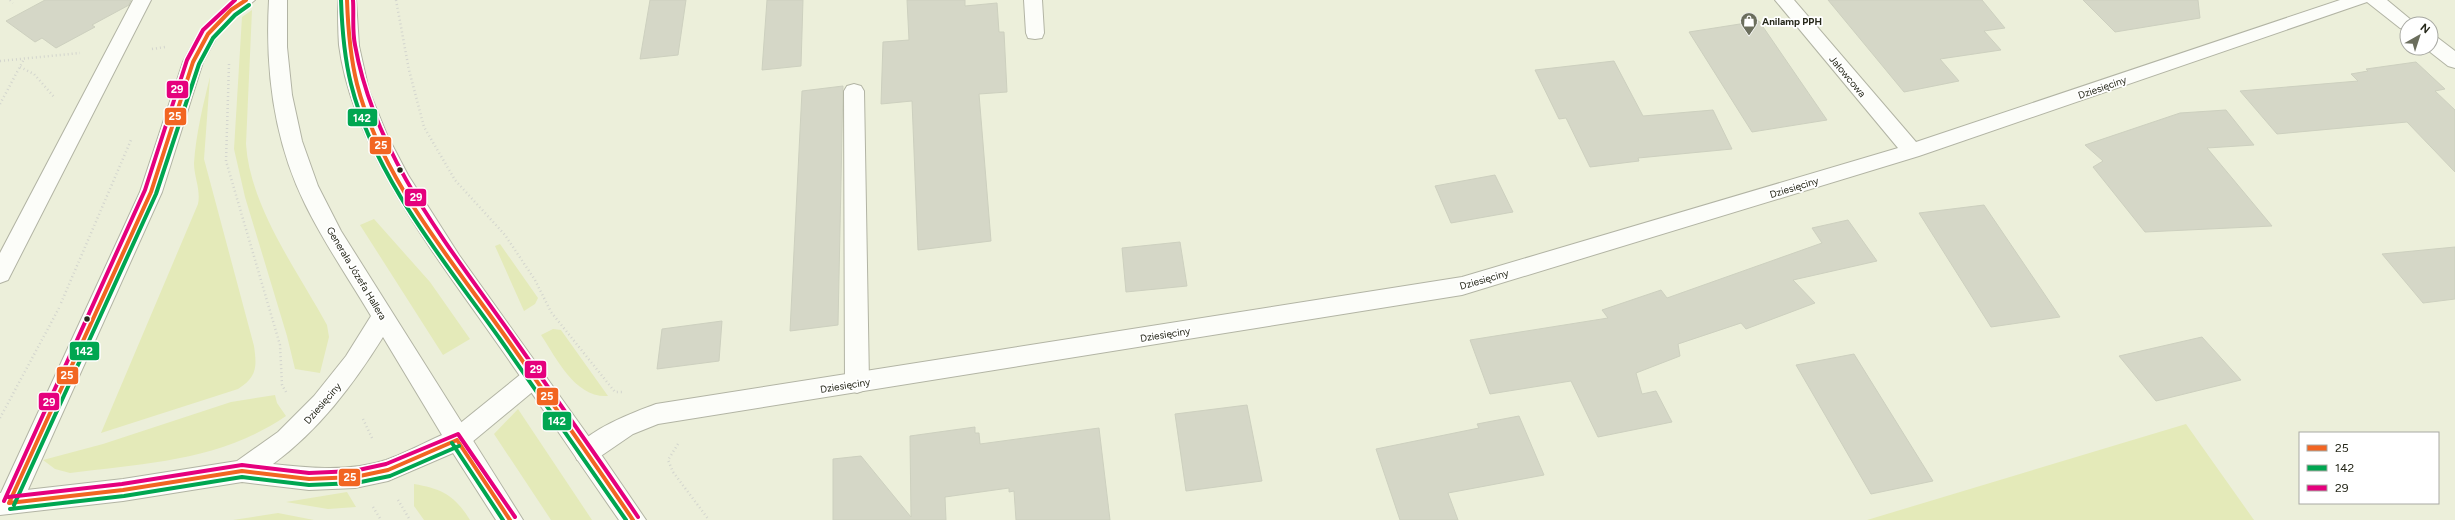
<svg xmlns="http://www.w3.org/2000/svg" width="2455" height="520" viewBox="0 0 2455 520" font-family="Figtree,sans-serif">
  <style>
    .green { fill: #e4eab9 }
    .building { fill: #d5d7c7; stroke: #cdd0bf }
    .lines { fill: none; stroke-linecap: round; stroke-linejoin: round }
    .lane-casing { stroke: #b2b4a4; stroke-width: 2 }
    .street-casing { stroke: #b2b4a4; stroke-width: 2 }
    .secondary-casing { stroke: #b2b4a4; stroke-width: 2 }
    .path { stroke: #d3d5ce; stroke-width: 2.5; stroke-dasharray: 1 3; stroke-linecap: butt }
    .lane { fill: #fcfdf9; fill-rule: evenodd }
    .street { fill: #fcfdf9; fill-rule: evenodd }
    .secondary { fill: #fcfdf9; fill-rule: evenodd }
    .bus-1-casing { stroke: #fff; stroke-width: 7 }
    .bus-2-casing { stroke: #fff; stroke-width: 7 }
    .bus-3-casing { stroke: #fff; stroke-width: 7 }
    .bus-1 { stroke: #f26522; stroke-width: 4 }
    .bus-2 { stroke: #00a651; stroke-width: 4 }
    .bus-3 { stroke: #e5007d; stroke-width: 4 }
    .bus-dot { fill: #26281a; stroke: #fff; stroke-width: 1.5 }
    .labels { text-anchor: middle; stroke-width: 3.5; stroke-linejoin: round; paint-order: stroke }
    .poi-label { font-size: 10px; font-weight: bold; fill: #26281a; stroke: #fff; text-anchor: start }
    .street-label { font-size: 10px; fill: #26281a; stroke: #fff }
    .line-badge { stroke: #fff; stroke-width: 1.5 }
    .badge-label { font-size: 11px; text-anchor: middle; font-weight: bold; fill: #fff }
  </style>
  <rect width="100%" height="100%" fill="#ecefda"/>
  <path class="green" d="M252 10 246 144C250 207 297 270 327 325L329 337 320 373 295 369 287 336 245 197 234 149 242 17Z
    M210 77 204 159 254 346C257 367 257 377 238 389L101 433 198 204C201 190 194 177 194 163 196 134 203 105 210 77Z
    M374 219 430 282 470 339 443 355 360 225Z
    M500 244 538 298 535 304 524 311 495 246Z
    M553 329 561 330 608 396C575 398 557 359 541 335Z
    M275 395 277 403 286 416C220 461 147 463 70 473L55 469 43 460 103 444 231 402Z
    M518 409 592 520H551L494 434Z
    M2186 424 2254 520H1867Z
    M414 484C443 489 455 496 470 520H424L414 506Z
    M347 492 356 507 328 509 286 502Z
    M278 513 314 520H233Z"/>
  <path class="building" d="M45 0H131L129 5 92 25 95 27 56 48 42 38 35 42 6 21Z
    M650 0H686L678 55 640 59Z
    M767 0H803L801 66 762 70Z
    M907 0H965V6L997 3 999 32H1004L1007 92 979 94 991 241 918 250 912 101 881 104 883 42 909 40Z
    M1828 0H1982L2005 28 1984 31 2001 50 1940 59 1959 81 1904 92Z
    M2083 0H2198L2200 18 2115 32Z
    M1759 21 1827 120 1752 132 1689 32Z
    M1614 61 1643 116 1713 110 1732 149 1638 158 1639 161 1590 167 1566 118 1559 119 1535 70Z
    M2416 62 2445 89 2435 91 2455 110V172L2407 122 2277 134 2240 91 2358 81 2351 74 2368 71 2366 69Z
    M843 86 838 325 790 331 802 91Z
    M2226 110 2254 145 2207 148 2272 226 2145 232 2093 167 2103 161 2085 145 2180 113Z
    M1495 175 1513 212 1451 223 1435 186Z
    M1984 205 2060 317 1991 327 1919 213Z
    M1848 220 1877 261 1793 280 1815 303 1746 329 1741 323 1678 344 1680 356 1636 373 1642 394 1656 391 1672 422 1598 437 1571 381 1490 394 1470 340 1608 318 1602 310 1661 290 1667 298 1822 243 1812 228Z
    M1180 242 1187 286 1126 292 1122 248Z
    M2455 247V299L2423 303 2382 254Z
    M722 321 719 361 657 369 662 329Z
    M2202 337 2241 380 2156 401 2119 356Z
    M1854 354 1933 481 1871 494 1796 365Z
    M1247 405 1262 481 1186 491 1175 414Z
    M1519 416 1544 475 1448 493 1458 520H1400L1376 449 1479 428 1477 424Z
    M975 427V433H979L980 444 1099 428 1110 520H1016L1014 491 1009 492V488L945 497 946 520H833V459L861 456 911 517 910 436Z"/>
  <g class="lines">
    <g class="lane-casing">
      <path id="lane" d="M133 0H151L8 280 0 283V253Z
        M233 0H255L238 14 216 38 203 62 162 192 22 503 18 511 9 514 0 511V495L140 192 183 62 201 29Z
        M854 84 861 86 864 91 869 383 865 390 857 393 849 390 845 383 844 91 847 86Z
        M534 367 542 370 546 377 542 384 466 447 457 451 448 447 445 440 448 433 526 370Z"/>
    </g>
    <g class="street-casing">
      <path id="street" d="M1024 0H1042L1044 33 1042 38 1035 39 1028 38 1026 33Z
        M1775 0H1794L1916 142 2340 0H2387L2416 24H2407V30L2400 28 2367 2 1919 156 1462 295 658 424 633 434 595 460 586 463 577 460 574 452C584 431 634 412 656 404L1462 277 1898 148Z
        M2431 37 2438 38 2455 51V68L2448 66 2425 48H2431Z"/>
    </g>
    <g class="secondary-casing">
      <path id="secondary" d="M269 0H287V47L292 95 302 141 318 186 341 231 523 520H496L453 453 388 481 355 488 309 490 242 482 123 501 0 515V493L123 479 237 461 278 432 314 396 346 356 371 316C349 279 324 243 305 204 274 141 265 70 269 0ZM383 337 442 435C424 443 405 453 386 460 350 472 310 468 273 464 319 430 353 385 383 337Z
        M338 0H356L359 46 369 91 387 135 408 175 459 255 594 444 646 520H619C578 461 538 401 497 343 437 257 353 152 339 45 338 31 338 15 338 0Z"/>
    </g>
    <path class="path" d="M10 0 13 3
      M396 0 409 70 424 127 455 180 505 235 535 280 551 312 615 392H622
      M152 49 165 47
      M0 61 80 53
      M229 64 226 161 280 345 282 385 286 392
      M20 67 34 74 55 98
      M0 104 24 59
      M61 303 131 140
      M0 418 59 308
      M363 419 373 440
      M678 444 668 460 673 472 709 520
      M398 500 410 520
      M373 507 381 520"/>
    <use href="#lane" class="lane"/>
    <use href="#street" class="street"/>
    <use href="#secondary" class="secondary"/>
    <g class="bus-1-casing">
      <path id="bus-1" d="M347 0C348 29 350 56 357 84 381 178 450 258 505 336 548 397 591 458 633 520
        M457 440 510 520
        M9 503 151 192 193 62 208 34 231 10 246 0
        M9 503 123 490 242 471 309 479 355 477 388 470 457 440"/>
    </g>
    <g class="bus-2-casing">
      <path id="bus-2" d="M341 0C342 29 344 56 351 84 374 177 445 262 500 339 542 399 584 459 626 520
        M452 443 503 520
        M14 505 156 194 199 64 213 38 235 15 249 5
        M10 509 124 496 242 477 309 485 356 483 390 476 459 446"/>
    </g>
    <g class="bus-3-casing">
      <path id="bus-3" d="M353 0C354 15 352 31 355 45 375 156 447 244 510 333 553 394 596 455 638 517
        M8 497 122 484 242 465 309 473 354 471 386 464 458 434 515 517
        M4 501 145 190 187 60 203 30 235 0"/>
    </g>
    <use href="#bus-1" class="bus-1"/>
    <use href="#bus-2" class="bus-2"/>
    <use href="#bus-3" class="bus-3"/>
  </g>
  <defs>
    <g id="shop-pin" transform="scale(0.9)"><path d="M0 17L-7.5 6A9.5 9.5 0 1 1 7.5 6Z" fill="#6b6e5d" stroke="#fff"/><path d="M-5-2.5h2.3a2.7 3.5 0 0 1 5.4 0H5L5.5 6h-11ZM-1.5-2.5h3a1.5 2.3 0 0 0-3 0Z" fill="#fff"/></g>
  </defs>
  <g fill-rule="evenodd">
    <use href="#shop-pin" x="1749" y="21"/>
  </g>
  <g class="bus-dot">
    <circle cx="400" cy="170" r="3.5"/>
    <circle cx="87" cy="319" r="3.5"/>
  </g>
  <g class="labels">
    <g class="poi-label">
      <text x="1762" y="25">Anilamp PPH</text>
    </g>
    <g class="street-label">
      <text transform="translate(1848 76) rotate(50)" y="4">Jałowcowa</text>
      <text transform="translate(2102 87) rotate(-19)" y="4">Dziesięciny</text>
      <text transform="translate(1794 187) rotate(-17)" y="4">Dziesięciny</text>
      <text transform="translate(357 273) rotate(59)" y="4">Generała Józefa Hallera</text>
      <text transform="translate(1484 279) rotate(-16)" y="4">Dziesięciny</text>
      <text transform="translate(1165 334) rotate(-9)" y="4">Dziesięciny</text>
      <text transform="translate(845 385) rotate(-9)" y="4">Dziesięciny</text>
      <text transform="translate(322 403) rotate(-49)" y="4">Dziesięciny</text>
    </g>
  </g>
  <g class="line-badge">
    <rect x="166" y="80" width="23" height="19" rx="4" fill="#e5007d"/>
    <rect x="164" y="107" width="23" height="19" rx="4" fill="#f26522"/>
    <rect x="347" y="108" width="31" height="19" rx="4" fill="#00a651"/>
    <rect x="369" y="136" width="23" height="19" rx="4" fill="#f26522"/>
    <rect x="404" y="188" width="23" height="19" rx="4" fill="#e5007d"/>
    <rect x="69" y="341" width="31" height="20" rx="4" fill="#00a651"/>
    <rect x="524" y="360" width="23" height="19" rx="4" fill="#e5007d"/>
    <rect x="56" y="366" width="23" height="19" rx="4" fill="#f26522"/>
    <rect x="536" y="387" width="23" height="19" rx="4" fill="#f26522"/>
    <rect x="38" y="392" width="22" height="19" rx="4" fill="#e5007d"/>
    <rect x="542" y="411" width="30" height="20" rx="4" fill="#00a651"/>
    <rect x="338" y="468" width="23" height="19" rx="4" fill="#f26522"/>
  </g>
  <g class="badge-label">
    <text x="177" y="93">29</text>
    <text x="175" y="120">25</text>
    <text x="362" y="122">142</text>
    <text x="381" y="149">25</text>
    <text x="416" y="201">29</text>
    <text x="84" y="355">142</text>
    <text x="536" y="373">29</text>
    <text x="67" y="379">25</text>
    <text x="547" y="400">25</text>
    <text x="49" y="406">29</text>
    <text x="557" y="425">142</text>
    <text x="350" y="481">25</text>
  </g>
  <rect x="2299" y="432" width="140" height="72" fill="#ffffff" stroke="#a8a9a3"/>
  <rect x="2307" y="445" width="20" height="6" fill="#f26522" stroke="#a8a9a3"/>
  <text x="2335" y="452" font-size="12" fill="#26281a">25</text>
  <rect x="2307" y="465" width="20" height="6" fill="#00a651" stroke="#a8a9a3"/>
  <text x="2335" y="472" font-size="12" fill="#26281a">142</text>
  <rect x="2307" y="485" width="20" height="6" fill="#e5007d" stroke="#a8a9a3"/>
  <text x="2335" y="492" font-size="12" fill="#26281a">29</text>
  <g transform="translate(2419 36) rotate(39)"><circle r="19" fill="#ffffff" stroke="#a8a9a3"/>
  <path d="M0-3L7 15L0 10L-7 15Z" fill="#6b6e5d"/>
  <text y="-6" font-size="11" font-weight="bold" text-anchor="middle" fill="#26281a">N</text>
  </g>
</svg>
